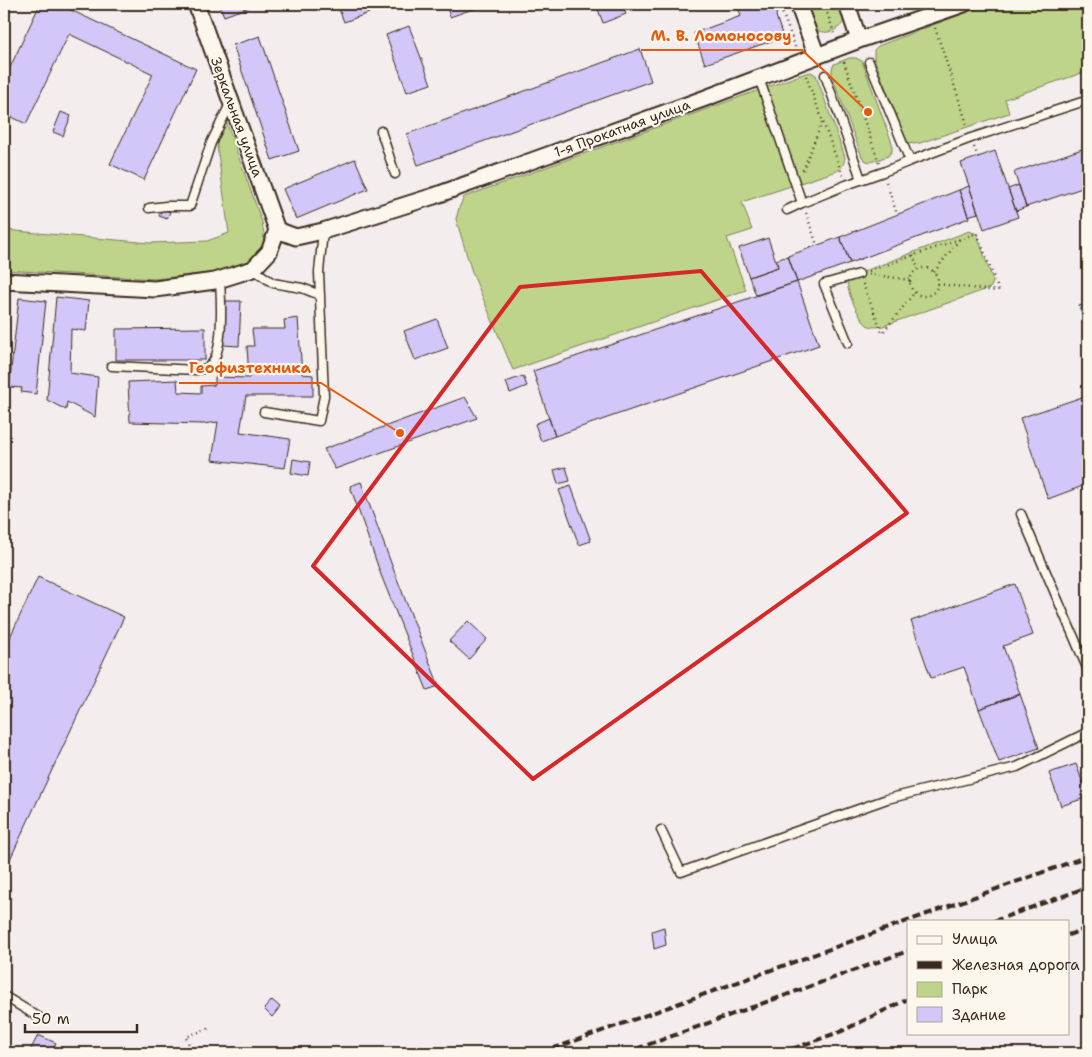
<svg xmlns="http://www.w3.org/2000/svg" width="1092" height="1057" viewBox="0 0 1092 1057" font-family="'Shantell Sans',sans-serif">
  <style>
    .green { fill: #bdd48a; stroke: #7c7f54 }
    .building { fill: #d3c6f8; stroke: #3b2a1e }
    .lines { fill: none; stroke-linecap: round; stroke-linejoin: round }
    .service-casing { stroke: #3b2a1e; stroke-width: 11 }
    .minor-casing { stroke: #3b2a1e; stroke-width: 19 }
    .path { stroke: #3b2a1e; stroke-width: 2.5; stroke-dasharray: 1 4; stroke-linecap: butt }
    .service { stroke: #fbf7ec; stroke-width: 8 }
    .minor { stroke: #fbf7ec; stroke-width: 15 }
    .rail { stroke: #3b2a1e; stroke-width: 4; stroke-dasharray: 8 4; stroke-linecap: butt }
    .marked { fill: none; stroke: #d62828; stroke-width: 4; stroke-linejoin: round }
    .labels { text-anchor: middle; stroke-width: 4.5; stroke-linejoin: round; paint-order: stroke }
    .street-label { font-size: 14px; fill: #3b2a1e; stroke: #fbf7ec }
    .leader { fill: none; stroke: #e8590c; stroke-width: 2 }
    .callout-dot { fill: #e8590c; stroke: #fbf7ec; stroke-width: 2 }
    .callout-label { font-size: 15px; text-anchor: middle; font-weight: bold; fill: #e8590c; stroke: #fbf7ec; stroke-width: 4.5; stroke-linejoin: round; paint-order: stroke }
  </style>
  <rect width="100%" height="100%" fill="#f3edee"/>
  <filter id="ink" filterUnits="userSpaceOnUse"><feTurbulence type="fractalNoise" baseFrequency=".02" numOctaves="2"/><feDisplacementMap in="SourceGraphic" scale="10" xChannelSelector="R" yChannelSelector="G"/><feConvolveMatrix kernelMatrix="1 2 1 2 8 2 1 2 1" color-interpolation-filters="sRGB"/></filter>
  <g filter="url(#ink)">
    <path class="green" d="M806 4H843L845 20C838 31 828 35 816 30Z
      M988 4H1088V71L1005 99 1009 113 920 143 914 144 908 143 905 137 874 58V50L878 46Z
      M849 58H856L862 61 892 143V151L888 156 871 162 866 161 862 157 832 76V69L834 64Z
      M811 72 816 75 845 157C844 164 843 167 837 171L742 202 752 230 727 238 746 290 513 370 472 272 456 219 459 208 464 197 806 73Z
      M222 110 262 222 264 234 263 245 251 261 211 273 155 279 4 270V230L151 243 207 241 229 233 217 146Z
      M969 231 977 234 993 281 992 285 990 288 883 326C877 327 873 328 867 325 860 320 845 289 848 282 850 279 854 276 857 274Z"/>
    <path class="building" d="M40 4H58L196 69 144 180 110 164 153 74 69 34 26 124 4 113V80Z
      M219 4H248L249 7 224 16Z
      M337 4H365L369 13 344 22Z
      M446 4H487L450 17Z
      M596 4H622L626 14 603 23Z
      M737 4H775L777 10 776 16 783 37 705 64 694 33 741 16Z
      M409 26 431 84 407 92 386 35Z
      M260 36 299 151 272 160 233 45Z
      M640 49 651 81 418 165 407 134Z
      M61 112 71 116 63 136 53 132Z
      M1088 147V186L1026 207 1014 172Z
      M995 151 1018 217 984 229 961 163Z
      M355 159 368 189 296 219 283 189Z
      M1019 185 1026 207 1016 211 1008 189Z
      M969 186 978 213 968 216 959 190Z
      M959 190 969 218 850 263 840 237Z
      M162 209 170 212 167 219 159 216Z
      M840 237 850 263 797 282 788 256Z
      M768 238 778 267 749 277 739 248Z
      M788 256 797 282 756 295 749 277 778 267 776 260Z
      M797 282 819 345 555 436 533 371Z
      M56 297 89 301 86 331 71 329 70 373 98 377 95 417 67 402 66 410 47 400Z
      M19 298 46 301 36 394 21 392 22 388 9 387Z
      M225 301H241L239 346 223 345Z
      M1088 303V331L1079 306Z
      M298 318 302 374 313 375V396H246L240 432 290 439 285 468 212 460 218 422 203 424 130 422 128 382 177 380 178 392 201 393V386L215 385V377L249 378 247 346H254L252 329H285L284 320Z
      M437 319 448 348 415 360 404 331Z
      M205 328V360H116V329Z
      M523 376 527 386 510 393 506 382Z
      M1088 395V484L1048 499 1020 418Z
      M465 397 477 418 335 469 324 449Z
      M549 418 555 436 541 441 535 424Z
      M293 459 310 462 308 476 291 473Z
      M566 467 570 481 558 484 554 470Z
      M361 482 394 571 439 686 427 690 381 575 350 486Z
      M571 486 591 541 579 545 559 490Z
      M38 577 124 617 4 872V650Z
      M1015 584 1033 635 1003 646 1020 694 979 709 964 667 931 678 911 621Z
      M468 621 487 639 469 659 449 641Z
      M1020 694 1039 748 999 762 979 709Z
      M1076 764 1088 797 1061 806 1049 773Z
      M664 927 666 945 654 949 652 931Z
      M272 1000 280 1007 272 1017 264 1009Z
      M38 1035 56 1043 51 1053H29Z"/>
    <g class="lines">
      <g class="service-casing">
        <path id="service" d="M869 62 910 161
          M825 75 861 179
          M759 78 802 203
          M381 131 395 174
          M149 208 166 206H190L211 143 230 104
          M787 210 802 203 846 185 883 172 910 161 971 138 1088 100
          M253 269 273 283 302 288 320 295
          M848 343 824 284 859 274
          M112 366 197 370C200 369 205 369 208 367 225 356 221 298 220 280
          M264 412 319 421 324 396 319 272 323 231
          M1021 514 1088 670
          M661 830 681 872 887 799 1017 767 1088 732
          M4 996 40 1018"/>
      </g>
      <g class="minor-casing">
        <path id="minor" d="M196 4 277 230
          M798 4 817 56
          M847 4 859 40
          M277 230 296 237 323 231 434 196 703 99 859 40 964 4
          M4 281 155 289 215 281 253 269 269 252 277 230"/>
      </g>
      <path class="path" d="M779 4 796 49
        M824 4 834 33
        M935 28 968 127
        M844 62 879 163
        M806 76 843 176
        M974 147 978 157
        M803 170 822 122
        M886 182 897 214
        M806 213 817 245
        M913 255 918 269
        M910 282a14 14 0 1 1 28 0a14 14 0 1 1-28 0Z
        M869 271 977 233 999 291
        M934 272 959 240
        M869 274 910 280
        M863 284 882 332
        M938 284 996 291
        M884 331 915 292
        M192 1053 186 1037 209 1028"/>
      <use href="#service" class="service"/>
      <use href="#minor" class="minor"/>
      <path class="rail" d="M994 921 1088 887
        M1068 935 1088 928
        M541 1053 1088 856
        M625 1053 908 951
        M781 1053 842 1031 908 999"/>
    </g>
  </g>
  <path class="marked" d="M701 271 907 513 533 779 313 566 520 287Z"/>
  <g class="labels">
    <g class="street-label">
      <text transform="translate(237 117) rotate(70)" y="5">Зеркальная улица</text>
      <text transform="translate(622 128) rotate(-20)" y="5">1-я Прокатная улица</text>
    </g>
  </g>
  <path class="leader" d="M868 112L802 50H641M400 433L321 383H179"/>
  <g class="callout-dot">
    <circle cx="868" cy="112" r="5"/>
    <circle cx="400" cy="433" r="5"/>
  </g>
  <g class="callout-label">
    <text x="721" y="41">М. В. Ломоносову</text>
    <text x="250" y="373">Геофизтехника</text>
  </g>
  <rect width="1092" height="1057" fill="none" stroke="#fbf7ec" stroke-width="20"/>
  <rect x="10" y="10" width="1072" height="1037" fill="none" stroke="#3b2a1e" stroke-width="2" filter="url(#ink)"/>
  <rect x="907" y="920" width="162" height="115" fill="#fbf7ec" stroke="#aea59a"/>
  <rect x="917" y="936" width="25" height="8" fill="#fbf7ec" stroke="#aea59a"/>
  <text x="952" y="944" font-size="15" fill="#3b2a1e">Улица</text>
  <rect x="917" y="961" width="25" height="8" fill="#3b2a1e" stroke="#aea59a"/>
  <text x="952" y="970" font-size="15" fill="#3b2a1e">Железная дорога</text>
  <rect x="917" y="982" width="25" height="15" fill="#bdd48a" stroke="#aea59a"/>
  <text x="952" y="994" font-size="15" fill="#3b2a1e">Парк</text>
  <rect x="917" y="1007" width="25" height="15" fill="#d3c6f8" stroke="#aea59a"/>
  <text x="952" y="1020" font-size="15" fill="#3b2a1e">Здание</text>
  <path d="M25 1024v8h112v-8" fill="none" stroke="#3b2a1e" stroke-width="2.5"/>
  <text x="32" y="1024" font-size="15" fill="#3b2a1e" stroke="#fbf7ec" stroke-width="4" paint-order="stroke">50 m</text>
</svg>
